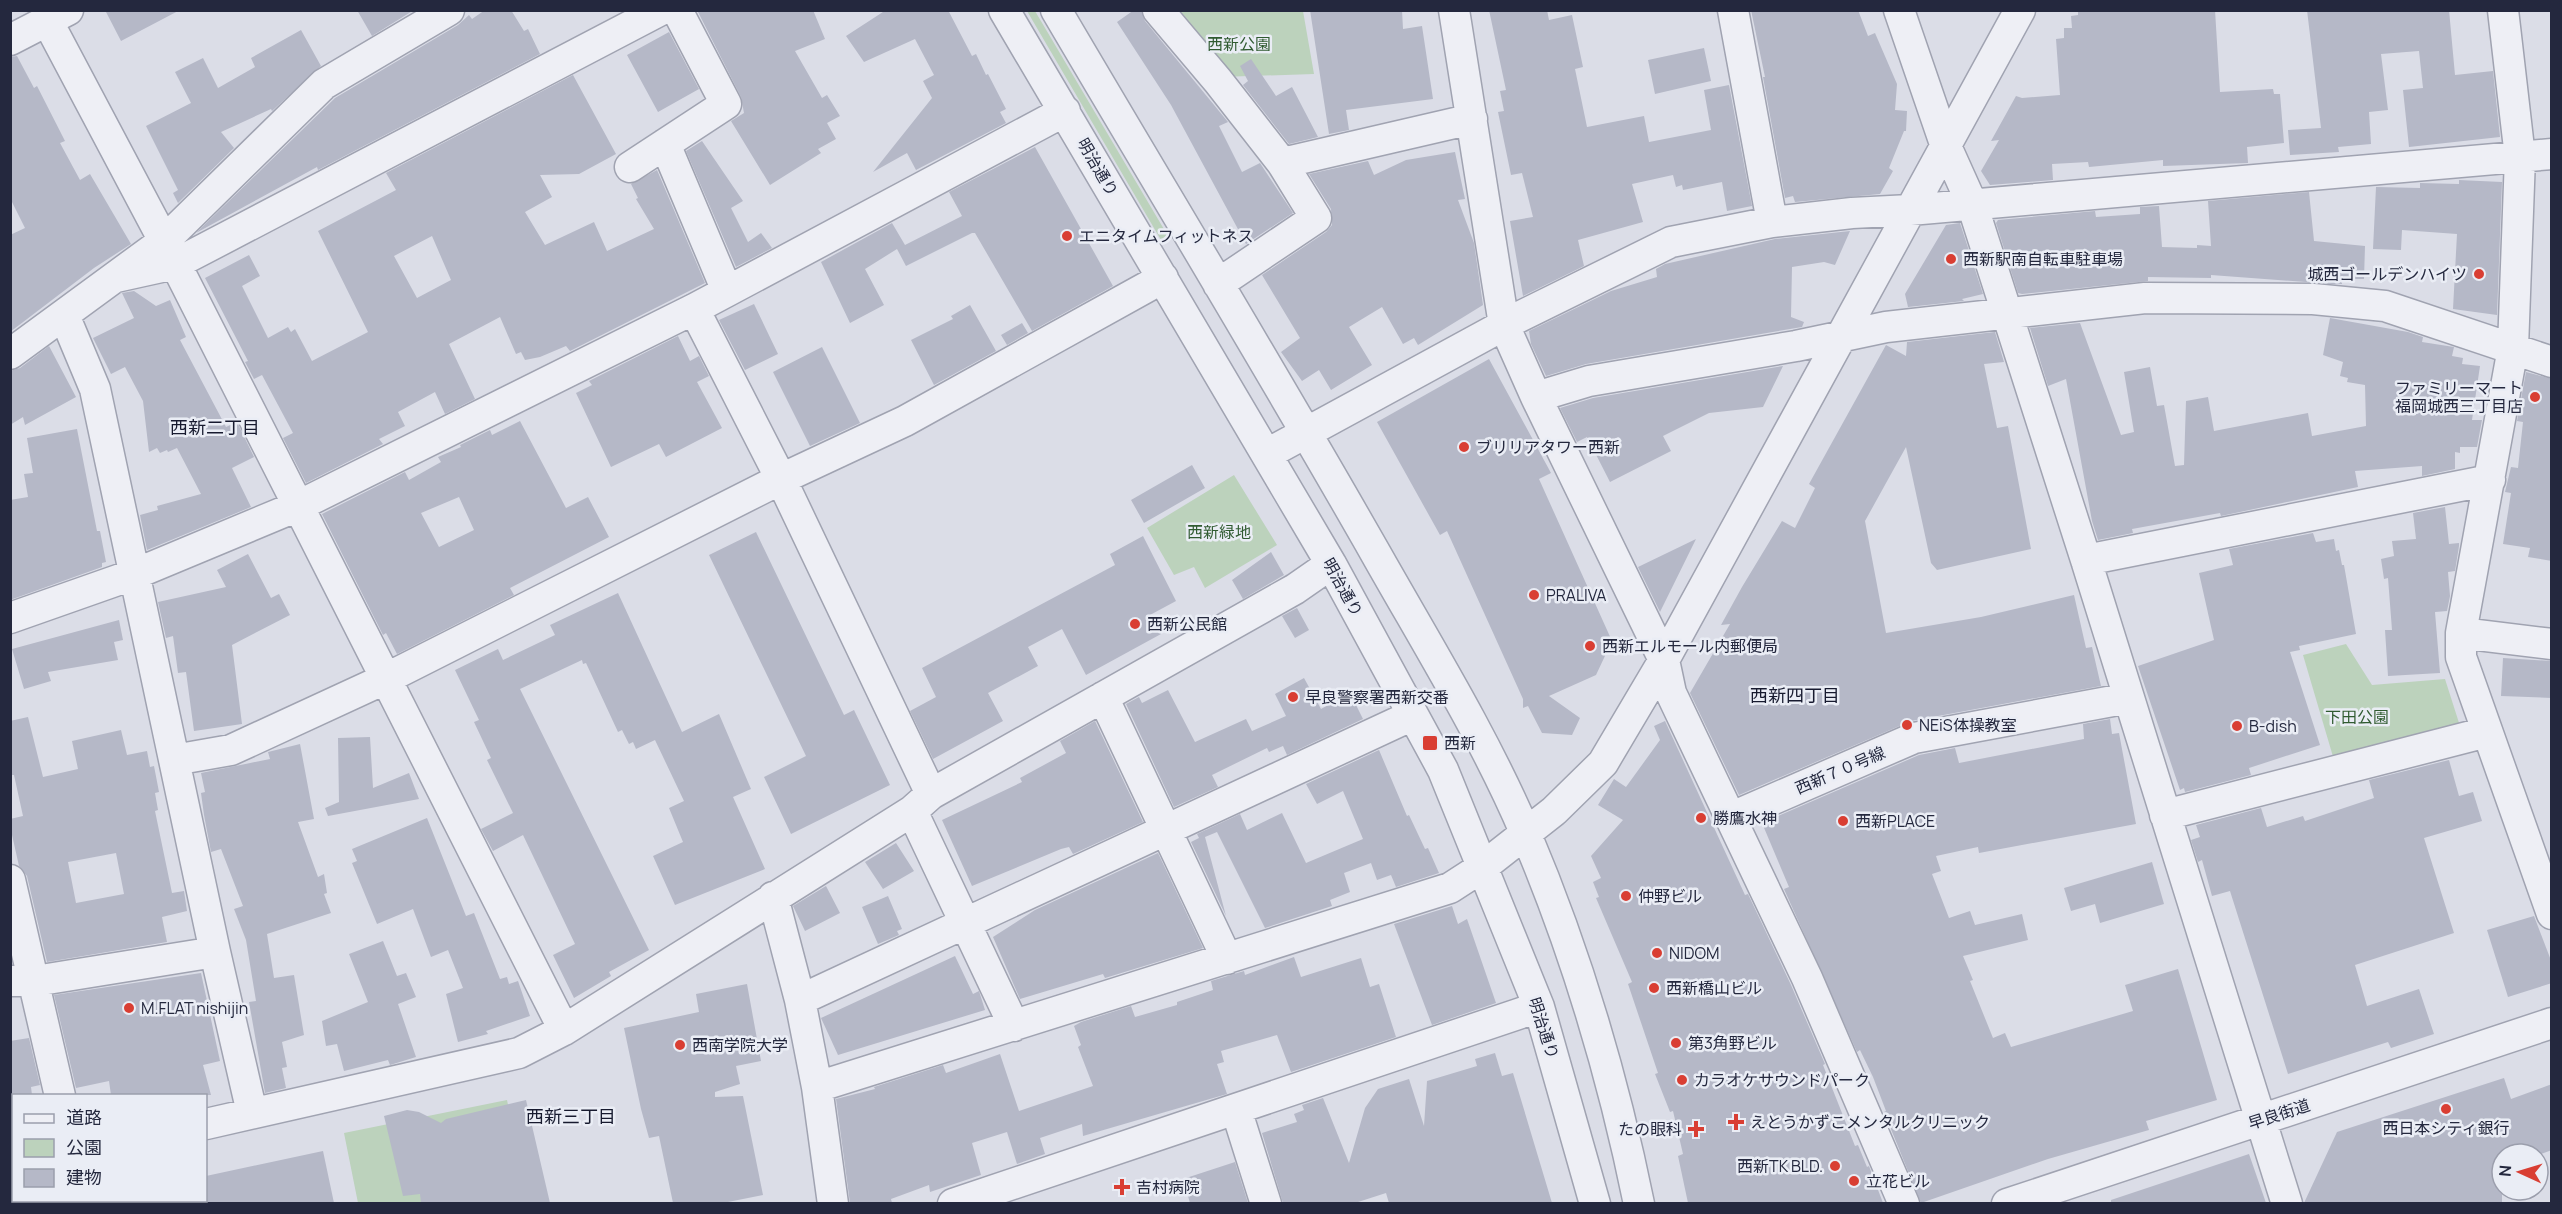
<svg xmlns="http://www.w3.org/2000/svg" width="2562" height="1214" viewBox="0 0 2562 1214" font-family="Manrope,'Noto Sans JP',sans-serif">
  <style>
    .green { fill: #bcd2bc }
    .building { fill: #b5b8c7; fill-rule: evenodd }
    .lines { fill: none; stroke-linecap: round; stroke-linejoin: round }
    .minor-casing { stroke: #a0a3b1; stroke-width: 33 }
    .minor { stroke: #eeeff5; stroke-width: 30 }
    .poi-dot { fill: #d93e33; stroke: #eaedf5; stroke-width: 2 }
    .labels { text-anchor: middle; stroke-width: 5; stroke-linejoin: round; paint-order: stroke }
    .park-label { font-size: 16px; fill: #305b31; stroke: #eaedf5 }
    .street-label { font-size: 16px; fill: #24283e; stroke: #eaedf5 }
    .poi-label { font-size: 16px; fill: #24283e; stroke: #eaedf5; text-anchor: start }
    .neighbourhood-label { font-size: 18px; fill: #171a2f; stroke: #eaedf5 }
  </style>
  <rect width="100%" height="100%" fill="#dbdde7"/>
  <path class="green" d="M1027 11H1035L1168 236 1161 240Z
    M1163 11H1303L1314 74 1220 77Z
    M1234 475 1277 545 1205 588 1194 567 1174 575 1147 528Z
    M2346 644 2372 685 2445 679 2460 726 2334 760 2303 655Z
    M507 1100 528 1203H358L344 1133Z"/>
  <path class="building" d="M105 10H180L121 41Z
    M357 10H414L372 36Z
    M485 10H511L524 31 528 29 540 54 318 170 317 167 196 233 335 98 458 25 469 15 472 19Z
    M697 10H813L825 39 795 51 822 98 827 95 840 116 827 123 836 139 818 149 821 153 770 185 731 121 744 113 741 97Z
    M886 10H948L972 56 976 54 986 75 988 74 1006 109 1000 112 1006 123 916 170 907 153 873 172 932 98 923 81 934 75 915 39 864 62 846 36Z
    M1134 10H1141L1145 21 1228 122 1219 126 1242 172 1260 163 1293 213 1246 244 1171 105 1117 22Z
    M1310 10H1402L1403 29 1422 26 1433 99 1346 110 1349 130 1329 134Z
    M1489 10H1547L1549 20 1572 15 1583 67 1575 69 1587 127 1644 116 1649 142 1711 130 1704 90 1729 85 1752 206 1727 211 1722 182 1683 190 1682 185 1676 187 1673 175 1632 184 1643 222 1578 240 1584 266 1523 296 1510 221 1533 217 1522 173 1511 175 1498 112 1504 111 1500 91 1506 90Z
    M1751 10H1858L1868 36 1875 33 1897 84 1895 110 1907 111 1906 131H1904L1889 168 1893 171 1880 194 1795 202 1793 196 1785 198 1763 77H1765Z
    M2078 10H2215L2220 92 2273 89 2274 94H2280L2284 143 2247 147 2248 163 2163 166V160L2089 167 2088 162 2052 164 2053 180 1990 185 1981 171 1999 140 1991 141 2016 96 2022 98 2060 95 2056 39 2064 38V28H2072L2071 16 2078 15Z
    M2307 10H2449L2455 75 2493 71 2500 137 2409 147 2403 90 2423 88 2419 51 2381 54 2388 110 2369 112 2371 144 2338 147 2339 152 2290 155 2288 130 2321 128Z
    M301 30 321 66 272 111 271 109 221 132 234 148 178 203 173 193 178 190 146 126 191 103 175 72 203 58 218 88 255 67 251 58Z
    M669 32 699 89 658 112 627 55Z
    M1704 48 1711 81 1655 94 1648 60Z
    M17 56 34 88 37 86 65 141 60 143 80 180 90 174 131 244 94 268 10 332V235L25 228 10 198V57Z
    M1251 59 1276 96 1292 87 1318 137 1289 144 1243 85 1248 81 1240 66Z
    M573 75 616 154 579 174 540 175 552 197 525 212 545 245 594 222 607 251 654 229 636 199 638 198 631 184 657 170 705 283 570 351 566 346 540 357 525 360 521 352 516 354 500 317 449 344 475 399 445 414 435 392 398 412 405 426 379 439 383 444 306 483 283 438 293 433 262 375 254 379 245 362 248 361 205 278 249 255 260 276 242 286 268 338 288 327 291 332 295 329 312 361 368 332 318 231 396 190 386 173ZM432 236 451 280 417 298 394 256Z
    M702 141 743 201 731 208 748 242 761 233 772 248 736 267 686 151Z
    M1035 147 1113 286 1032 331 975 233H972L906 266 897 249 865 269 884 305 850 323 821 262 892 223 905 245 962 216 949 192Z
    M1455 152 1465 199 1458 200 1474 243 1483 305 1418 345 1414 338 1403 344 1382 307 1349 327 1372 365 1331 390 1319 370 1302 381 1281 352 1300 338 1262 275 1326 232 1332 225 1331 209 1309 174 1368 161 1374 175 1406 160Z
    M2459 180 2502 182 2497 315 2453 309 2457 234 2402 230 2401 250 2373 249 2376 187 2420 188V183L2459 184Z
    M2309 192 2314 241 2365 246 2364 279H2342V284H2332L2211 275V278L2148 277V281L2022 294 2018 293 1996 223 1998 220 2095 211 2096 217 2140 214V207L2159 206 2162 247 2197 248V245L2211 246 2208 201Z
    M1960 223 1983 294 1962 299 1964 301 1908 307 1905 294 1946 225Z
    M1850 231 1835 265 1824 262 1792 267 1791 317 1804 322 1802 327 1586 364 1546 376 1531 344 1529 331 1611 291 1657 277 1656 269 1665 264 1775 239Z
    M134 291 156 306 170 300 186 337 180 340 226 427 237 422 254 457 232 468 251 507 147 550 140 515 158 510 157 506 201 494 177 448 168 452 167 450 160 453 157 448 149 452 143 401 125 367 111 374 93 338 134 318 122 293Z
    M754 304 778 354 745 370 719 320Z
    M970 305 996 351 934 385 911 340 953 319 951 316Z
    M2330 318 2408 332 2423 337 2422 342 2454 347 2452 356 2463 358 2462 364 2480 366 2472 420H2482L2477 447H2460V453L2455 452V469L2422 476V466L2355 471 2358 487 2221 516 2220 513 2132 529 2133 533 2098 540 2092 521 2066 379 2048 386 2030 328 2080 323 2121 435 2134 432 2124 372 2150 367 2157 406 2164 405 2175 466 2184 465 2186 401 2208 397 2214 431 2308 413 2312 436 2366 426 2365 385 2347 382 2348 378 2340 376 2343 362 2323 355Z
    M1022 323 1028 333 1007 345 1001 335Z
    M1995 332 2004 362 1984 364 1997 428 2008 426 2031 549 1937 570 1931 563 1906 447 1865 521 1886 633 1981 617 2074 595 2086 648 2092 647 2101 686 1911 721 1739 795 1690 693 1730 624 1721 625 1742 587 1782 521 1795 528 1815 488 1809 484 1886 345 1906 356 1907 342Z
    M678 336 690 361 699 356 709 376 697 382 722 428 666 457 659 444 611 467 576 393 592 385 589 381Z
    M49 346 76 397 25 425 23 417 10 425V371L20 368Z
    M822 347 860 423 810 446 773 372Z
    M1489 359 1551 473 1539 479 1612 641 1596 675 1549 696 1580 718 1572 735 1542 733 1528 706 1523 708V699L1447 531 1440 535 1377 422Z
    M1783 366 1763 407 1709 413 1663 436 1671 451 1610 482 1587 437 1577 442 1560 408 1593 398Z
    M2526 372 2552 379V561L2528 557 2530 548 2503 544 2511 493 2505 492 2511 467 2518 468 2523 422 2517 421Z
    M520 421 566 508 588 497 609 537 510 588 514 595 397 654 386 633 383 635 322 514 405 472 409 480 441 462 438 457 461 447 460 445 490 430 492 435ZM459 497 474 530 439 547 421 513Z
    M77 429 97 531H100L106 562 102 563V567L10 600V500L28 497 24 474 33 473 27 438Z
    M1192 465 1205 488 1144 523 1131 500Z
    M2445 507 2449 544 2459 543V546L2455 571 2448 572 2450 596 2447 611 2435 612 2440 673 2388 676 2385 630H2392L2388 578 2384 579 2381 559 2394 556 2392 541 2416 539 2413 513Z
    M756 532 844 715 854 710 890 785 791 834 764 777 806 756 709 555Z
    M2313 533 2316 542 2334 539 2336 551 2339 550 2342 565H2344L2356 634 2299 646 2300 650 2290 652 2320 745 2249 768 2251 775 2185 792 2184 788 2180 790 2138 666 2214 640 2199 573 2233 565 2229 549Z
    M1143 536 1176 601 1150 615 1161 634 1086 675 1062 629 1028 647 1038 666 988 693 1003 721 933 759 910 711 936 697 922 668 1115 565 1110 554Z
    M1696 539 1660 612 1638 567Z
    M1271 552 1284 575 1243 599 1232 580Z
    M248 554 271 598 279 594 290 615 232 645 242 724 194 731 186 672 178 673 173 636 166 638 158 602 226 587 217 570Z
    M618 593 682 732 719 714 751 789 733 797 765 869 675 905 653 856 683 842 669 808 684 801 655 740 636 749 633 742 629 744 622 730 618 732 586 663 583 664 582 660 520 689 649 950 609 972 611 976 574 998 553 955 575 944 523 835 493 851 481 829 513 813 487 760 491 758 474 722 479 720 455 670 498 649 503 660 555 635 550 625Z
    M1297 608 1309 630 1295 638 1282 616Z
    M119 620 123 640 114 642 118 660 48 672 51 681 24 689 12 649Z
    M2503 658 2552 661V698L2501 696Z
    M1304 678 1321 709 1350 693 1363 719 1287 755 1283 746 1269 752 1267 748 1212 775 1218 787 1174 807 1126 704 1139 697 1142 703 1168 690 1195 742 1246 719 1252 731 1286 716 1275 694Z
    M28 717 43 777 78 769 72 741 121 730 127 755 147 751 150 767 154 766 159 792 155 793 158 810 155 811 172 893 184 891 187 911 162 917 167 942 47 962 27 876 19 866 10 826V819L23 816 14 775H10V721ZM116 853 124 894 76 903 68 862Z
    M2110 719 2112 734 2119 733 2136 824 1979 853 1978 847 1936 856 1941 871 1932 874 1949 918 1970 911 1975 925 2022 914 2028 940 1963 956 1973 980 1970 981 1993 1038 2005 1033 2011 1047 2133 1011 2125 985 2178 969 2217 1100 2146 1121 2149 1130 2048 1159 1921 1203 1884 1112 1886 1111 1873 1077 1860 1050 1857 1052 1784 889 1789 887 1762 823 1919 755 1955 748 1959 763 2084 739 2083 724Z
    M1095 721 1143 822 1073 854 1069 847 1061 849 972 886 942 820 1022 782 1020 778 1066 753 1060 741Z
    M1665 721 1745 895 1748 894 1791 985 1825 1064 1823 1065 1855 1146 1858 1145 1867 1167 1869 1166 1883 1203H1688L1678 1156 1683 1154 1673 1111 1670 1112 1655 1074 1658 1073 1628 984 1632 982 1596 898 1599 897 1593 882 1601 878 1591 856 1623 820 1598 805 1614 779 1626 787 1660 740 1654 726Z
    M370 737 373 788 409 773 419 799 328 816 325 808 339 802 338 738Z
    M300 744 314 819 298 822 318 877 324 874 327 893 324 894 331 913 267 934 274 978 294 975 304 1035 282 1042 287 1067 282 1068 286 1088 265 1093 249 1002 256 1001 246 940 234 909 243 906 221 849 211 852 204 815 201 793 205 792 201 773 270 759 268 752Z
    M1379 750 1407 816 1409 815 1425 849 1428 848 1439 873 1396 887 1391 875 1377 880 1371 863 1344 873 1350 892 1330 900 1332 906 1265 928 1217 832 1205 837 1226 916 1191 842 1199 838 1197 834 1240 814 1247 830 1282 813 1306 863 1363 839 1343 791 1317 804 1306 784Z
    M2449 760 2459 796 2473 792 2482 821 2424 838 2454 933 2355 965 2367 1006 2419 989 2434 1034 2391 1048 2388 1042 2288 1074 2230 891 2212 896 2202 860 2198 862 2191 840 2200 837 2196 825 2261 808 2267 827 2303 816 2305 821 2374 798 2369 780Z
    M427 818 466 916 474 913 500 979 507 977 509 984 518 981 530 1016 486 1031 488 1034 458 1042 446 994 463 988 448 950 431 957 413 909 377 924 352 863 357 861 352 849Z
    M896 843 914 871 883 889 865 862Z
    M1158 853 1203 948 1105 978 1103 974 1020 999 993 937 1035 910Z
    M2152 862 2164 904 2100 923 2095 904 2071 911 2064 888Z
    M826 886 840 913 805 931 793 906Z
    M888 896 902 929 897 931 899 935 878 944 862 907Z
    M1452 906 1458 924 1467 919 1496 1003 1432 1025 1394 924Z
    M2534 916 2552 963V983L2508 997 2487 930Z
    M383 941 397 976 406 973 416 997 398 1004 416 1057 390 1065 388 1060 344 1071 337 1044 326 1046 322 1021 368 1002 349 954Z
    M955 956 973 994 979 991 985 1010 838 1055 821 1018Z
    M1294 957 1301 977 1361 958 1370 987 1379 984 1396 1037 1291 1072 1277 1035 1221 1051 1224 1062 1217 1064 1227 1094 1083 1136 1082 1124 1040 1138 1045 1154 1017 1164 1007 1132 972 1143 981 1175 930 1192 929 1185 891 1199 892 1203H850L836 1099 875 1089 874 1087 943 1065 946 1073 1000 1054 1019 1111 1093 1086 1078 1047 1081 1045 1074 1026 1081 1022 1131 1006 1135 1017 1177 1005V1002L1213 990 1211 981 1244 971 1245 975Z
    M201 973 220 1061 203 1065 211 1095H111L109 1081 76 1088 54 995Z
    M747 984 761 1061 736 1066 740 1084 715 1092V1097L743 1096 763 1195 723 1203H673L659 1136 649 1138 641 1109 624 1028 699 1012 696 994Z
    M29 1038 40 1085 31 1087 32 1095H10V1041Z
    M1495 1053 1502 1076 1513 1073 1552 1203H1389L1386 1193 1355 1203H1283L1262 1133 1297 1122 1294 1114 1304 1110 1302 1105 1323 1098 1349 1163 1365 1108 1378 1089 1409 1079 1424 1126 1427 1081 1477 1066 1475 1059Z
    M2504 1078 2511 1099 2552 1084V1150L2541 1154H2502V1203H2304L2337 1132Z
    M526 1100 550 1203H421L420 1194 403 1196 384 1116 407 1110 419 1112 441 1123 446 1119Z
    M323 1151 334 1203H206V1176Z
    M2249 1154 2266 1203H2111V1200Z
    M1235 1162 1248 1203H1190L1183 1179Z"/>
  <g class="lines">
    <g class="minor-casing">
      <path id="minor" d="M1004 10 1331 564 1443 770 1539 1007 1595 1204
        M1056 10C1163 192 1272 371 1376 554 1428 646 1484 736 1525 832 1576 952 1613 1076 1639 1204
        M1158 10 1218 81 1282 163 1472 119
        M1454 10 1504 325 1536 397 1664 660 1671 693 1807 978 1904 1204
        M1733 10 1772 222
        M1899 10 1945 144 1972 204 2086 560 2287 1204
        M2503 10 2520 157 2513 348 2461 633V657L2552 914
        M48 22 164 241 564 1030
        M10 40 68 10
        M665 144 727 291
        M630 167 726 104 677 10
        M116 277 175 264 661 10
        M1218 284 1316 218 1282 163
        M694 309 781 479 931 794
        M64 315 95 389 215 952 252 1113
        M10 354 164 241 324 84 449 10
        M1536 397 1589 381 1796 346 1886 327 2145 298 2313 299 2385 306 2552 362
        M1267 454 1515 319 1671 242 1772 222 1852 213 1910 210 2552 154
        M2086 560 2490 480
        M10 618 135 574 298 506 694 309 1065 111
        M2461 633 2552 644
        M1103 697 1227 959
        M174 760 231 750 385 679 781 479 905 421 1163 278
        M912 811 1014 1026
        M2165 815 2487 732
        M1732 817 1914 738 2129 698
        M10 880 60 1096
        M773 897 800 1000 817 1087 833 1204
        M10 981H35L215 952
        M800 1000 1413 715
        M817 1087 1450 888 1484 866 1554 811 1603 763 1664 660 2020 10
        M1236 1109 1266 1204
        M206 1124 519 1053 564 1030 912 811 931 794 1295 589 1331 564
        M10 1169 14 1168
        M953 1204 1539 1007
        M2007 1204 2552 1023"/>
    </g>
    <use href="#minor" class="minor"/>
  </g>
  <g class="poi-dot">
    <circle cx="1067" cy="236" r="6"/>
    <circle cx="1951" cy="259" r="6"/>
    <circle cx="2479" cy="274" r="6"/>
    <circle cx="2535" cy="397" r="6"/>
    <circle cx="1464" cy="447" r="6"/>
    <circle cx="1534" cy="595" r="6"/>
    <circle cx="1135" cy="624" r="6"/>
    <circle cx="1590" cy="646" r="6"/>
    <circle cx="1293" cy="697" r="6"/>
    <circle cx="1907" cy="725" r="6"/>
    <circle cx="2237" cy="726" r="6"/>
    <rect x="1422" y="735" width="16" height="16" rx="3"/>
    <circle cx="1701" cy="818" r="6"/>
    <circle cx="1843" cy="821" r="6"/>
    <circle cx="1626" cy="896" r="6"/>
    <circle cx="1657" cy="953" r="6"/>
    <circle cx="1654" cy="988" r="6"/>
    <circle cx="129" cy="1008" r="6"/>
    <circle cx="1676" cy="1043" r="6"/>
    <circle cx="680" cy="1045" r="6"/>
    <circle cx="1682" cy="1080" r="6"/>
    <circle cx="2446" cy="1109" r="6"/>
    <path d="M1733 1113h6v6h6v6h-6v6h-6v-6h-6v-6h6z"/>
    <path d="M1693 1120h6v6h6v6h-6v6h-6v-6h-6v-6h6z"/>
    <circle cx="1835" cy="1166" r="6"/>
    <circle cx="1854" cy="1181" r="6"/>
    <path d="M1119 1178h6v6h6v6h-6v6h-6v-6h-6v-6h6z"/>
  </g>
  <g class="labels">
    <g class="park-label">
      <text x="1239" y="50">西新公園</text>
      <text x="1219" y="538">西新緑地</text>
      <text x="2357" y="723">下田公園</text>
    </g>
    <g class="street-label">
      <text transform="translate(1098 167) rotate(60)" y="6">明治通り</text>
      <text transform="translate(1343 587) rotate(61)" y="6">明治通り</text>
      <text transform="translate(1840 770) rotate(-23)" y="6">西新７０号線</text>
      <text transform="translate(1544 1028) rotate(72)" y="6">明治通り</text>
      <text transform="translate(2279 1114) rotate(-18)" y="6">早良街道</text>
    </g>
    <g class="poi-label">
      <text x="1079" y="242">エニタイムフィットネス</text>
      <text x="1963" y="265">西新駅南自転車駐車場</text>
      <text x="2467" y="280" text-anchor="end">城西ゴールデンハイツ</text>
      <text x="2523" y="394" text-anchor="end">ファミリーマート<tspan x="2523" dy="18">福岡城西三丁目店</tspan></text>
      <text x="1476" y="453">ブリリアタワー西新</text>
      <text x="1546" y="601">PRALIVA</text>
      <text x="1147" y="630">西新公民館</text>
      <text x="1602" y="652">西新エルモール内郵便局</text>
      <text x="1305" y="703">早良警察署西新交番</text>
      <text x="1919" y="731">NEiS体操教室</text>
      <text x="2249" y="732">B-dish</text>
      <text x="1444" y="749">西新</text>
      <text x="1713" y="824">勝鷹水神</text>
      <text x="1855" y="827">西新PLACE</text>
      <text x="1638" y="902">仲野ビル</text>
      <text x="1669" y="959">NIDOM</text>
      <text x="1666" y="994">西新橋山ビル</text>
      <text x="141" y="1014">M.FLAT nishijin</text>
      <text x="1688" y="1049">第3角野ビル</text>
      <text x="692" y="1051">西南学院大学</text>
      <text x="1694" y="1086">カラオケサウンドパーク</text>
      <text x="1750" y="1128">えとうかずこメンタルクリニック</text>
      <text x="2446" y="1134" text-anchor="middle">西日本シティ銀行</text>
      <text x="1682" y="1135" text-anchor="end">たの眼科</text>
      <text x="1823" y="1172" text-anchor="end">西新TK BLD.</text>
      <text x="1866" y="1187">立花ビル</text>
      <text x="1136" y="1193">吉村病院</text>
    </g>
    <g class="neighbourhood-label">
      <text x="215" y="434">西新二丁目</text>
      <text x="1795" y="702">西新四丁目</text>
      <text x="571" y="1123">西新三丁目</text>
    </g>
  </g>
  <rect width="2562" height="1214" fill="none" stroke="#24283e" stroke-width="24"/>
  <rect x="12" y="1094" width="195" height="108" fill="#eaedf5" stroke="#9b9eac" stroke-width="1.5"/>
  <rect x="24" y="1114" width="30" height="9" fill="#eeeff5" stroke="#9b9eac" stroke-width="1.5"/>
  <text x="66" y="1124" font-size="18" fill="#24283e">道路</text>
  <rect x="24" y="1139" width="30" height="18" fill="#bcd2bc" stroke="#9b9eac" stroke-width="1.5"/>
  <text x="66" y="1154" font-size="18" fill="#24283e">公園</text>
  <rect x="24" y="1169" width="30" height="18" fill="#b5b8c7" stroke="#9b9eac" stroke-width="1.5"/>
  <text x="66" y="1184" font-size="18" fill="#24283e">建物</text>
  <g transform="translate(2520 1172) rotate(274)"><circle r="28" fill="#eaedf5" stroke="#9b9eac" stroke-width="1.5"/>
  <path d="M0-4.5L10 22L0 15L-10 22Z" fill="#d93e33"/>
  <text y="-9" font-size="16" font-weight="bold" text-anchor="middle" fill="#24283e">N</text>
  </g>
</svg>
